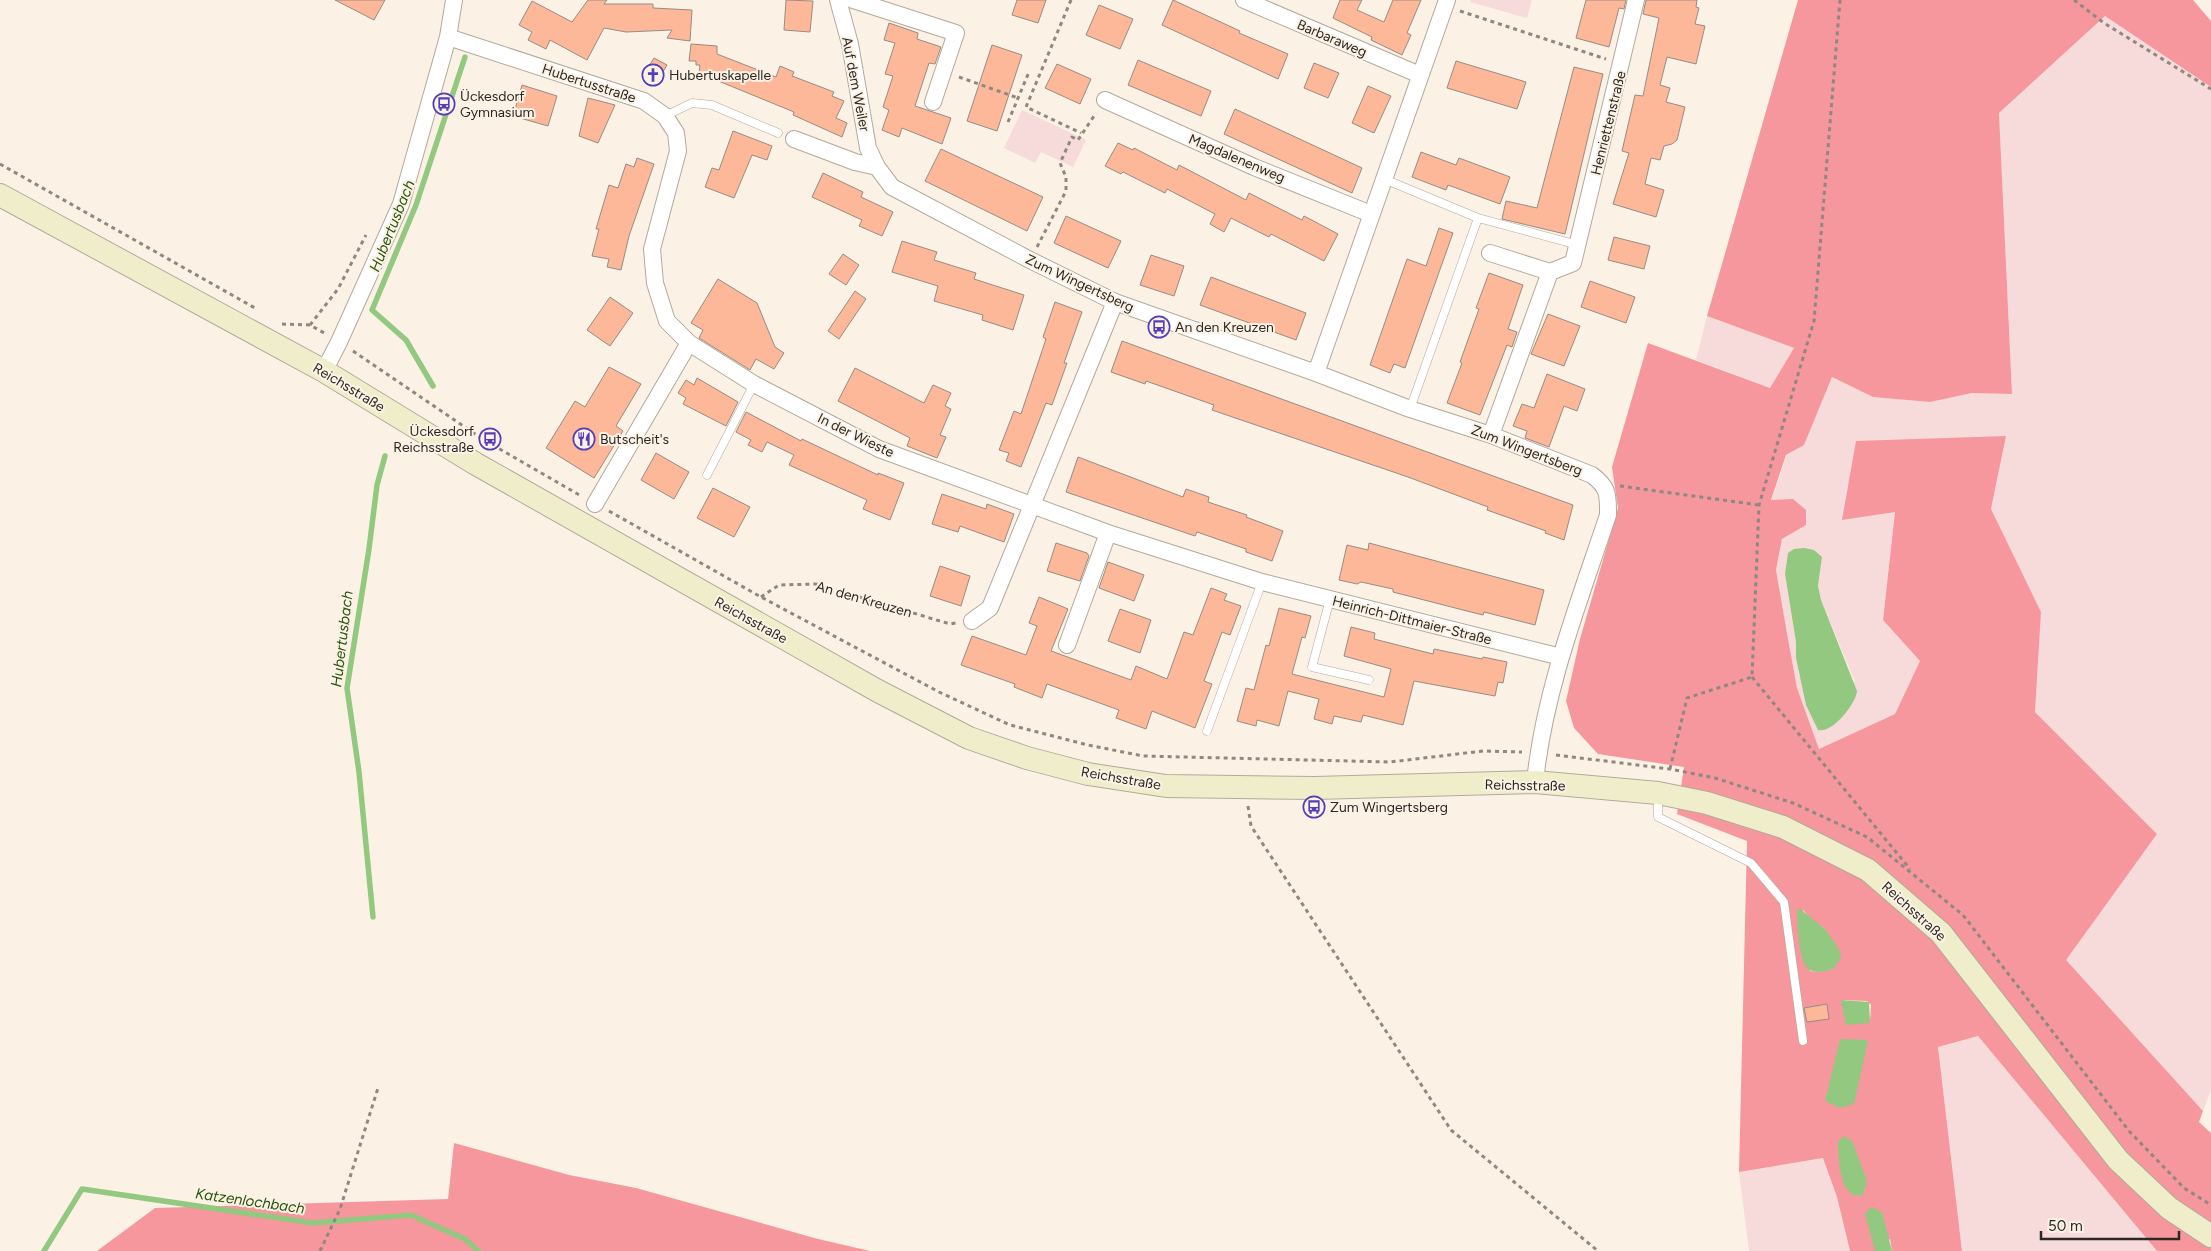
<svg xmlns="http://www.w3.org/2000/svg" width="2211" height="1251" viewBox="0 0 2211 1251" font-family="Figtree,sans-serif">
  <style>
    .green { fill: #f7dada; fill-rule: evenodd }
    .forest { fill: #f5979d; fill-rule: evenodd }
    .water { fill: #92c880 }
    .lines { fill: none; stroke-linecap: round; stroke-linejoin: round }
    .stream { stroke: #92c880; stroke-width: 5.5 }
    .building { fill: #fcb898; stroke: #998b84 }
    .lane-casing { stroke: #b2a99d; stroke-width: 9 }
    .street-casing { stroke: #b2a99d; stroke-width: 18 }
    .secondary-casing { stroke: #b2a99d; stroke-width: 24 }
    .path { stroke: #8f8880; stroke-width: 3; stroke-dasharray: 4 4; stroke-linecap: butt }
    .lane { stroke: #fff; stroke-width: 8 }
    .street { stroke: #fff; stroke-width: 16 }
    .secondary { stroke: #f0eeca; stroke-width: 22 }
    .labels { text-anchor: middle; stroke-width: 4; stroke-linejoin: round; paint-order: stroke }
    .street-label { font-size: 14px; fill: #2c2824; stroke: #fbf2e5 }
    .poi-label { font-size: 14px; fill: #2c2824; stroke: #fbf2e5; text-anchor: start }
    .water-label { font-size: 15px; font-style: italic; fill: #24550b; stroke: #fbf2e5 }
  </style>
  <rect width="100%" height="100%" fill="#fbf2e5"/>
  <path class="green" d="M1471 0H1532L1527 18 1470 2Z
    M2105 16 2211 87V1090L2203 1111 2065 960 2157 834 2035 712 2041 612 1991 509 2006 436 1842 520 1895 511 1883 620 1920 661 1895 714 1819 749 1797 688 1788 639 1776 570 1782 539 1806 525 1771 501 1787 455 1804 445 1832 377 1873 397 1930 402 1972 393 2012 394 1999 113ZM1822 557 1818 586 1821 600 1855 682 1799 676 1796 642 1785 574Z
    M1022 110 1086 140 1073 167 1041 152 1035 163 1004 148Z
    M1707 316 1794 348 1770 388 1696 360Z
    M1978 1036 2157 1251H1962L1938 1047Z
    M1824 1158 1837 1197 1850 1251H1749L1739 1172Z"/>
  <path class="forest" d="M1798 0H2193L2211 21V87L2105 16 1999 113 2012 394 1972 393 1930 402 1873 397 1832 377 1804 445 1786 455 1771 500 1793 499 1806 510V525L1782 539 1776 570 1788 639 1797 688 1819 749 1895 714 1920 661 1883 620 1895 512 1842 520 1856 441 2006 436 1991 509 2041 612 2035 712 2157 834 2066 960 2203 1111 2199 1122 2211 1133V1251H2157L1978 1036 1938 1047 1962 1251H1892L1890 1239 1875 1246V1251H1850L1837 1197 1823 1158 1739 1172 1747 841 1677 814 1684 767 1598 754 1574 728 1566 701 1580 639 1618 508 1612 467 1648 343 1770 388 1794 348 1707 316ZM1803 910 1810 918 1825 929 1833 969 1818 972 1810 971ZM1842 1000 1867 1001 1871 1005 1870 1021Z
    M454 1143 569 1175 636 1188 818 1239 870 1251H97L155 1208 448 1199Z"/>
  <path class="water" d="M1804 548 1814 550 1822 557 1818 586 1821 600 1857 691C1856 704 1832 734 1818 730L1806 705 1796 658V642L1785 574 1788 553 1794 549Z
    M1799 908 1825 929 1839 949 1841 958 1833 969C1826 971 1817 974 1810 970 1799 965 1798 929 1797 917V911Z
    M1841 1000 1869 1002 1870 1021 1868 1023 1846 1025Z
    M1840 1039 1868 1040 1854 1104 1840 1108 1825 1101Z
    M1844 1136 1852 1141 1867 1181 1863 1195C1860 1195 1857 1196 1854 1195 1840 1191 1838 1155 1838 1142Z
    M1871 1207 1882 1212 1892 1251H1875L1865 1214Z"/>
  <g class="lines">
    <path class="stream" d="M433 386 406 340 372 310 416 205 465 57
      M373 917 359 772 347 688 369 549 377 485 385 456
      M44 1251 82 1189 313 1223 411 1215 465 1239 478 1251"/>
  </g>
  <path class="building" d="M335 0H385L374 20Z
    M588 0H607L604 4H653V8L692 10 690 41 667 38 672 30 626 32 604 28 587 60 550 40 546 49 528 40 532 32 519 25 532 1 572 22Z
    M786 0 813 1 810 32 784 30Z
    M1017 0H1046L1038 23 1012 15Z
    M1173 0 1240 31 1239 33 1288 54 1278 79 1162 25Z
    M1340 0H1362L1357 10 1384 22 1393 0H1421L1407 33 1411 35 1402 55 1371 40 1372 37 1333 18Z
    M1586 0H1626L1624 9 1619 8 1609 47 1576 38Z
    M1646 0H1697L1696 7 1699 8 1695 24 1705 26 1696 64 1667 57 1660 85 1670 88 1666 102 1685 107 1677 140 1672 144 1664 146 1660 160 1651 158 1645 184 1664 190 1656 217 1613 204 1629 153 1622 151 1635 95 1643 96 1659 18 1643 14Z
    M1099 5 1133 19 1120 49 1086 35Z
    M889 23 918 33 917 39 941 47 935 64 929 63 915 106 951 118 942 144 902 128 899 137 882 130 889 110 883 107 893 76 885 74 895 43 884 40Z
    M691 44 717 46V54L776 77 780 66 794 72 792 76 834 92 832 96 844 101 836 118 847 123 842 137 793 115 794 112 699 73 700 65H696V61H689Z
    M992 45 1022 55 997 131 967 121Z
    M654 58 667 65 655 85 645 79 646 71Z
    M1138 60 1211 91 1201 116 1128 85Z
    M1456 61 1526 82 1517 109 1447 88Z
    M1314 63 1339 73 1328 98 1304 88Z
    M1057 64 1091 79 1080 104 1045 88Z
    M1574 67 1603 74 1565 234 1502 219 1506 201 1537 208Z
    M522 85 557 96 548 126 513 116Z
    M1368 86 1391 96 1374 133 1352 123Z
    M588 98 615 105 598 143 579 136Z
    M1235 109 1362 168 1352 193 1224 134Z
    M733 131 772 146 767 160 752 155 734 198 705 187 712 168 719 170Z
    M1118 143 1133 150 1134 148 1177 170 1179 165 1246 200 1249 193 1302 220 1304 216 1338 234 1324 261 1271 234 1269 237 1231 218 1224 232 1210 224 1215 214 1167 189 1165 193 1123 172 1121 174 1105 166Z
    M941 149 1043 197 1027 231 925 181Z
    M1421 152 1456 165 1459 158 1510 177 1500 204 1448 185 1446 190 1412 177Z
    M637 158 654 164 629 236 621 270 607 267 609 259 592 256 599 229H596L609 185 618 188 626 164 634 167Z
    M823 173 863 192 861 197 893 212 882 236 859 226 862 220 812 197Z
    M1066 216 1121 241 1108 268 1054 243Z
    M1439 228 1453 233 1405 368 1394 364 1390 373 1370 365 1407 259 1426 266Z
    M1614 237 1650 246 1644 269 1608 260Z
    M902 241 937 252 934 260 976 273 974 279 1024 295 1013 330 982 320 983 315 934 301 938 286 892 272Z
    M843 254 859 265 846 285 829 274Z
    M1151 255 1184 266 1174 296 1140 285Z
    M1489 273 1523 285 1508 329 1517 332 1512 347 1507 345 1480 415 1447 403 1462 363 1460 362 1479 309 1476 308Z
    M1211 277 1306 313 1296 340 1200 305Z
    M718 279 757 303 775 347 784 353 774 369 756 359 750 370 699 338 703 330 691 323Z
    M1590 281 1635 297 1626 323 1581 307Z
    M855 291 866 299 839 339 828 331Z
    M610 297 633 313 610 346 587 330Z
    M1055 302 1082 312 1064 363H1067L1052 405 1046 403 1021 467 1006 461 1009 453 999 450 1014 411 1021 414 1046 339 1043 337Z
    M1548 314 1580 326 1564 366 1531 354Z
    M1122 341 1573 505 1564 540 1545 533 1546 531 1487 510 1488 507 1408 477 1212 410 1214 405 1146 381 1145 384 1111 372Z
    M609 367 641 384 616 426 623 431 594 478 546 448 575 401 585 407Z
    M855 368 924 403 933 385 951 393 945 406 951 409 940 435 946 437 937 458 907 446 910 438 838 401Z
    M1547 374 1585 389 1577 411 1564 406 1549 447 1525 438 1527 431 1513 426 1522 404 1534 408Z
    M697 378 738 402 726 426 683 404 686 398 678 393 686 380 694 385Z
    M746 412 801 441 802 439 878 475V473L904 483 890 520 863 509 867 500 789 465 794 455 767 442 762 452 748 445 751 440 736 432Z
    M656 453 689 472 674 499 641 480Z
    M1078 457 1183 497 1186 489 1209 497 1208 502 1247 515 1246 517 1283 531 1272 561 1246 552V549L1197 532 1195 536 1066 492Z
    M713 488 750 507 734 537 697 518Z
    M942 494 986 509 987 504 1014 514 1004 542 960 526 958 532 932 524Z
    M1056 543 1087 553 1089 556 1080 581 1047 571Z
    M1369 543 1544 590 1535 625 1484 612 1483 615 1463 610 1393 592V589L1361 582 1357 584 1339 580 1347 545 1368 550Z
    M1108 562 1144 575 1134 601 1099 588Z
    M940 566 970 576 961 606 930 596Z
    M1211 588 1227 594 1224 600 1241 606 1230 635 1222 632 1204 681 1212 684 1195 728 1152 711 1146 729 1116 718 1119 710 1047 684 1042 698 1014 687 1015 684 961 665 972 636 1026 655 1037 626 1029 623 1039 597 1068 609 1051 651 1131 680 1136 666 1167 679 1184 632 1193 635Z
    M1279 608 1311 616 1305 638 1302 637 1292 674 1384 697 1391 669 1344 656 1351 627 1375 633 1374 639 1433 654 1434 649 1482 659 1483 657 1507 662 1503 683 1498 682 1495 696 1414 681 1403 725 1363 715 1361 722 1334 716 1332 724 1314 719 1319 699 1288 691 1279 726 1257 720 1256 726 1237 721 1246 688 1254 690 1266 645 1269 646Z
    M1120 609 1151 620 1140 653 1108 641Z
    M1827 1004 1829 1019 1807 1022 1804 1008Z"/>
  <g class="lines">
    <g class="lane-casing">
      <path id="lane" d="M665 116 692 103 712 105 778 133
        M1384 179 1478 218 1578 245
        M1410 409 1478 218
        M707 475 754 384
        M1330 599 1312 667 1369 680
        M1207 731 1262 582
        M1658 796V817L1751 863 1784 902 1803 1041"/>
    </g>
    <g class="street-casing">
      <path id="street" d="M838 0 850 44 868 148 877 167 892 187 1030 260 1115 302 1316 373 1410 409 1491 435 1592 475C1609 488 1608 495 1608 515 1579 602 1544 691 1535 782
        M853 0 956 33 933 102
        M1244 0 1420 75
        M448 37 644 101 665 116 676 133 678 151 652 249 655 283 667 321 689 343 595 504
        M1105 100 1254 167 1371 214
        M794 139 855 162 877 167
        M1490 253 1550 272
        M689 343 754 384 879 449 1108 533 1262 582 1561 657
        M324 371 339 342 401 204 448 37 454 0
        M1316 373 1447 0
        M1491 435 1550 272 1573 263 1636 0
        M972 621 990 608 1115 302
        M1067 645 1108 533"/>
    </g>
    <g class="secondary-casing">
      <path id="secondary" d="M0 195 324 371 476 464 878 691 969 738 1027 758 1088 774 1166 786 1315 788 1535 782 1658 793 1707 803 1783 827 1868 870 1941 933 2118 1160 2169 1208 2211 1236"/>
    </g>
    <path class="path" d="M1071 0 1026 107 1081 133
      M2074 0 2104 23 2211 89
      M1460 11 1606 59
      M959 77 1018 98
      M1008 122 1029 72
      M0 164 255 308
      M1037 247 1066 191V177L1060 163 1072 137 1078 140 1096 113
      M282 324 310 325 326 334
      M310 325 338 289 366 235
      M353 351 484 440 581 496
      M1620 486 1759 505
      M609 511 761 597 939 692 1010 725 1088 745 1143 756 1390 762 1483 751 1522 752
      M761 597 779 585 816 584 950 624 956 623
      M1752 677 1910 869
      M1556 755 1670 769 1715 778 1793 803 1867 837 1963 915 2129 1131 2184 1188 2211 1205
      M1670 769 1687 698 1752 677 1759 505 1814 321 1840 0
      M1248 806 1251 826 1451 1130 1598 1251
      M320 1251 340 1209 378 1088"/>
    <use href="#lane" class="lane"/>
    <use href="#street" class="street"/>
    <use href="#secondary" class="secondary"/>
  </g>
  <defs>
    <g id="church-ring" transform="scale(1.125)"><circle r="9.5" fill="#fbf2e5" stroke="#533fb7" stroke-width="1.5"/><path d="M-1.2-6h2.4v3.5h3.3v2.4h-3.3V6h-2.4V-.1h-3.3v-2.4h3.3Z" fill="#533fb7"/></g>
    <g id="bus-ring" transform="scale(1.125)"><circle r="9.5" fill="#fbf2e5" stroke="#533fb7" stroke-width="1.5"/><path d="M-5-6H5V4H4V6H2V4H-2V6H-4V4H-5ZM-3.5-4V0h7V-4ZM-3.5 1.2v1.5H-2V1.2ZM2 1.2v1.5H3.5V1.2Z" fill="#533fb7"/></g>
    <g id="restaurant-ring" transform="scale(1.125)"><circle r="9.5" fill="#fbf2e5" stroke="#533fb7" stroke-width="1.5"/><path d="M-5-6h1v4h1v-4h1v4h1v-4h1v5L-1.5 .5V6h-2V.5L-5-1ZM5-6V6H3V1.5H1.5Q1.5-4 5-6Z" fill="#533fb7"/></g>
  </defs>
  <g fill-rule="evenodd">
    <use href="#church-ring" x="653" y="75"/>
    <use href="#bus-ring" x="444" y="104"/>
    <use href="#bus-ring" x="1159" y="327"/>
    <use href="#bus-ring" x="490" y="439"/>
    <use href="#restaurant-ring" x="584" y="439"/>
    <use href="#bus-ring" x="1314" y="807"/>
  </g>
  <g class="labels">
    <g class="street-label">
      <text transform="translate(1332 38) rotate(23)" y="5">Barbaraweg</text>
      <text transform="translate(589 83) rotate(18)" y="5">Hubertusstraße</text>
      <text transform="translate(856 84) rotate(79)" y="5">Auf dem Weiler</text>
      <text transform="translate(1608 123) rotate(-76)" y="5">Henriettenstraße</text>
      <text transform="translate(1237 158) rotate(23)" y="5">Magdalenenweg</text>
      <text transform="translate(1080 283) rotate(25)" y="5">Zum Wingertsberg</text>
      <text transform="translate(349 387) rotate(31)" y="5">Reichsstraße</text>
      <text transform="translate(856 435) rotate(26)" y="5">In der Wieste</text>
      <text transform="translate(1527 450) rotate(21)" y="5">Zum Wingertsberg</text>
      <text transform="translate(864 599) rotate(16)" y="5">An den Kreuzen</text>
      <text transform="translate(751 620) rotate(29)" y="5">Reichsstraße</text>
      <text transform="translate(1412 620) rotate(14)" y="5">Heinrich-Dittmaier-Straße</text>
      <text transform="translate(1121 778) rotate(10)" y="5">Reichsstraße</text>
      <text transform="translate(1525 785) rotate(1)" y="5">Reichsstraße</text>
      <text transform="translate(1914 911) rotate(42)" y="5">Reichsstraße</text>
    </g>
    <g class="poi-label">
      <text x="669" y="80">Hubertuskapelle</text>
      <text x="460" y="101">Ückesdorf<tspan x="460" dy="16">Gymnasium</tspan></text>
      <text x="1175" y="332">An den Kreuzen</text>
      <text x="474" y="436" text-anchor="end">Ückesdorf<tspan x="474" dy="16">Reichsstraße</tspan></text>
      <text x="600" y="444">Butscheit's</text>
      <text x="1330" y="812">Zum Wingertsberg</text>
    </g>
    <g class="water-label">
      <text transform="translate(392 226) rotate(-68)" y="5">Hubertusbach</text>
      <text transform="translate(342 639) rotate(-83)" y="5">Hubertusbach</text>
      <text transform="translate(250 1201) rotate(8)" y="5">Katzenlochbach</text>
    </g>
  </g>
  <path d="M2041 1231v8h138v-8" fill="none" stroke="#2c2824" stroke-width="2.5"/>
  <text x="2048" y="1231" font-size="15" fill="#2c2824" stroke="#fbf2e5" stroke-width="4" paint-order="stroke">50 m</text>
</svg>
